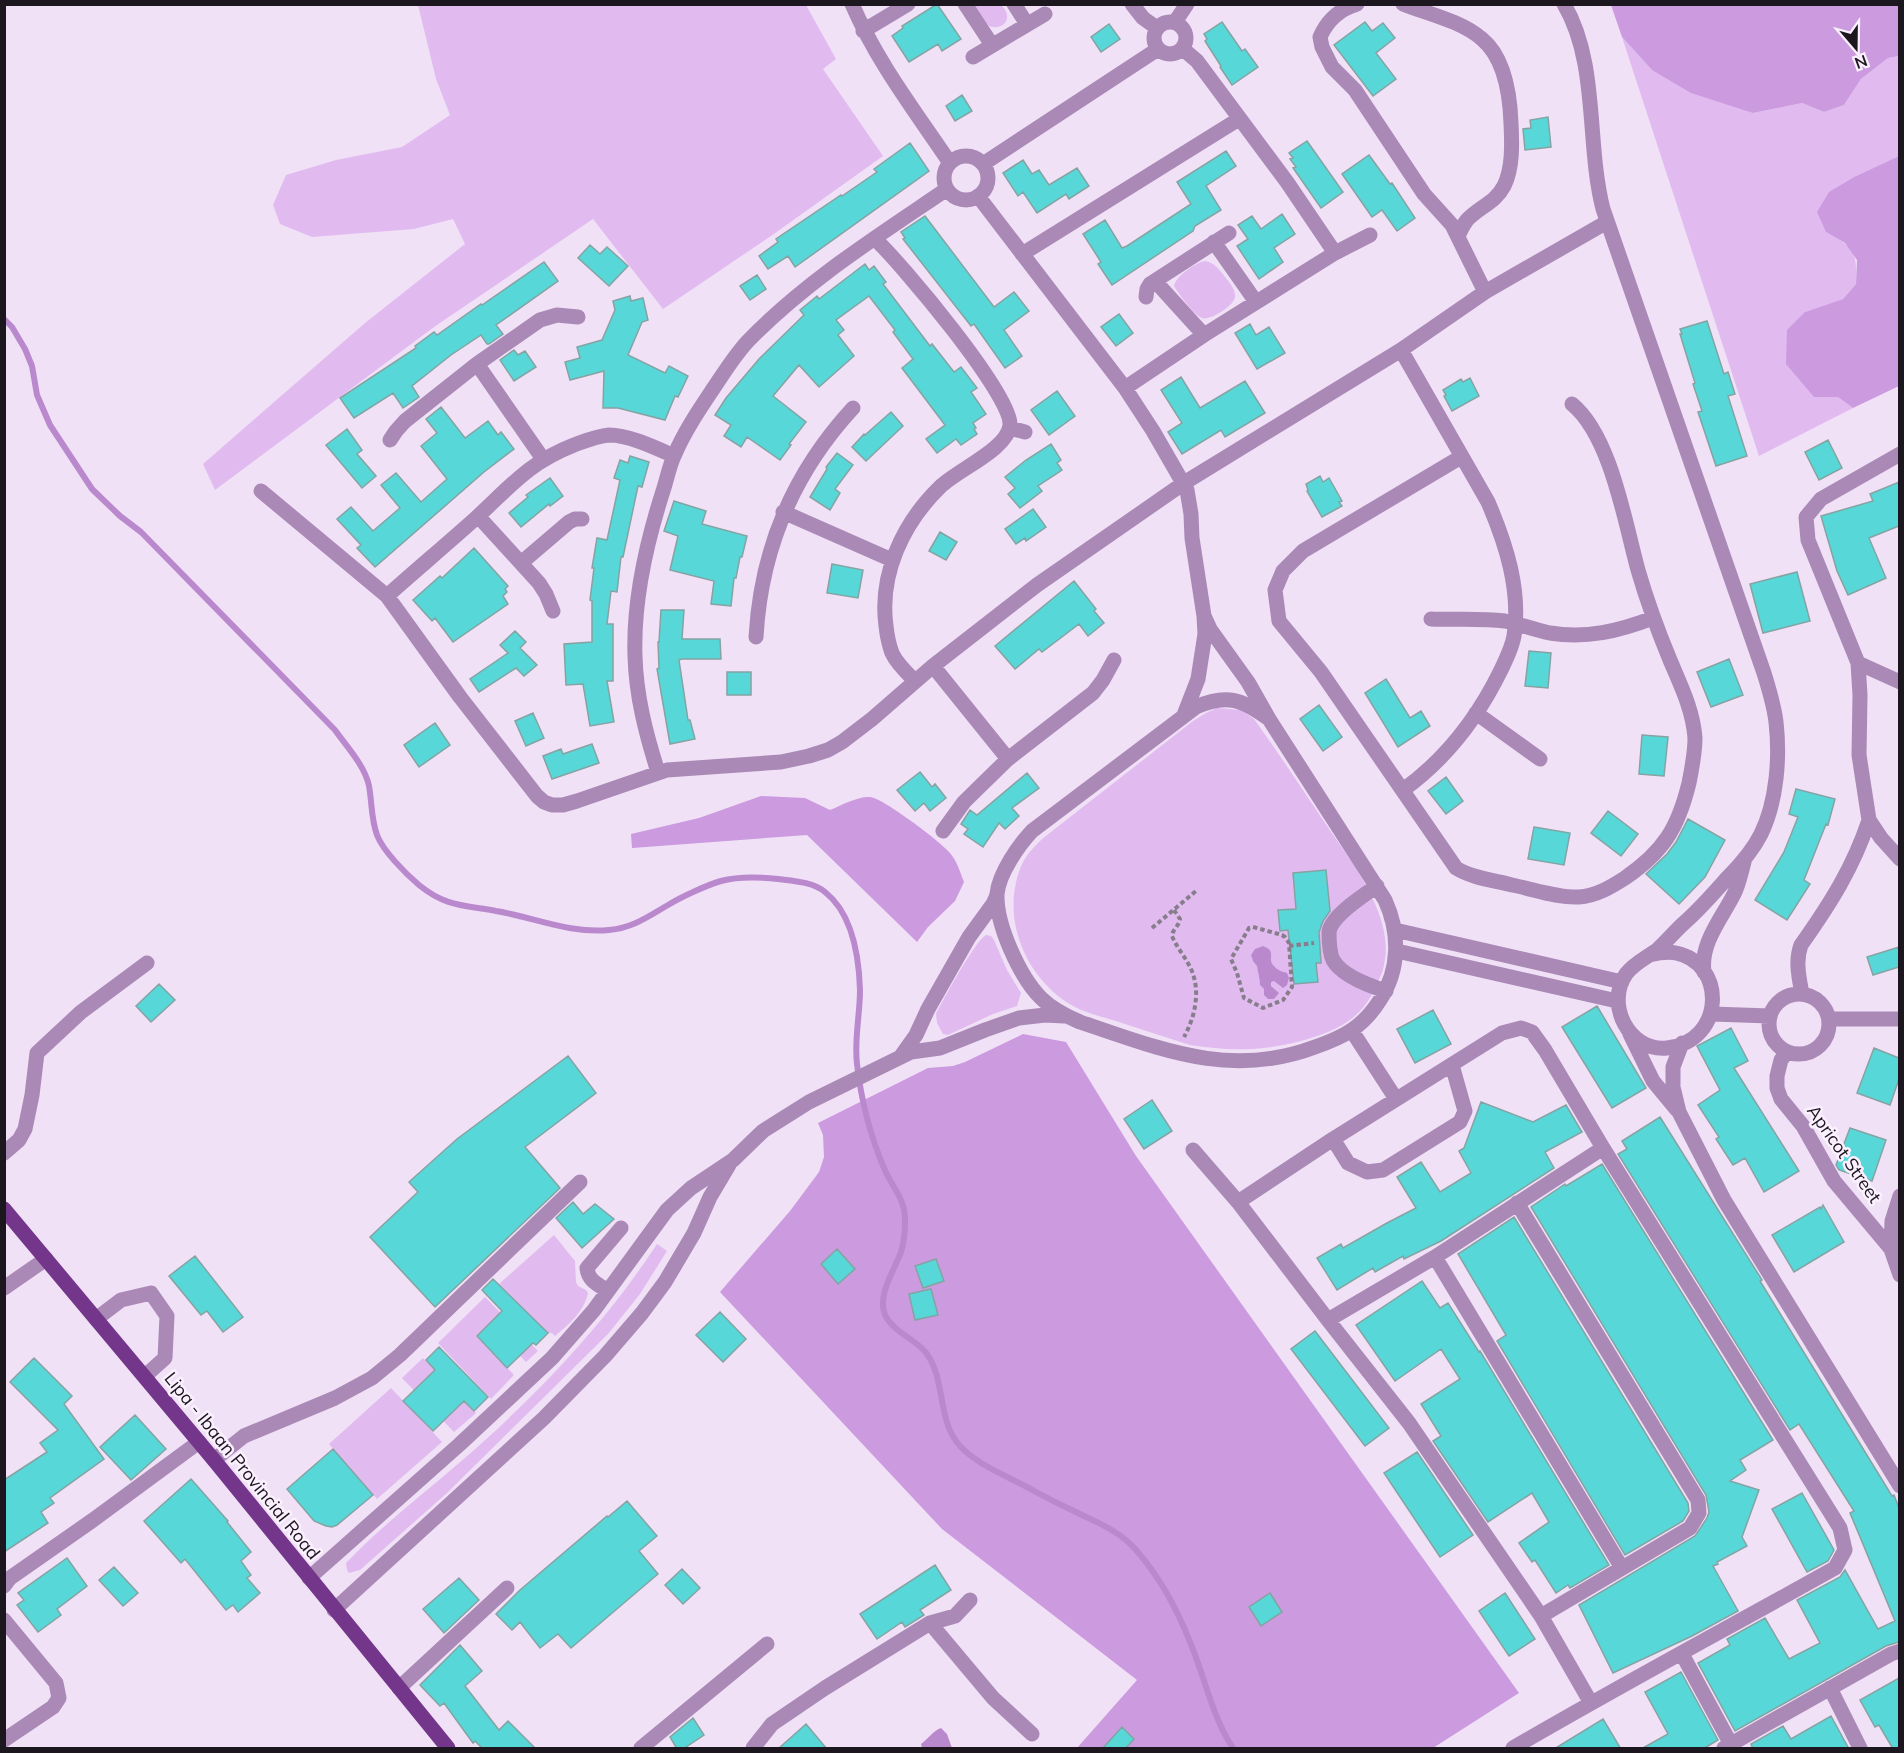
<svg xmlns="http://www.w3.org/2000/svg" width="1904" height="1753" viewBox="0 0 1904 1753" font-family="Mulish,sans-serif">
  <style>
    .green { fill: #e1bbf0 }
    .forest { fill: #cb9adf }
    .water { fill: #ba89cd }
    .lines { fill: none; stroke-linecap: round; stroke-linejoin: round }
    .stream { stroke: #ba89cd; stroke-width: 6 }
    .building { fill: #58d7d8; stroke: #85a3a3; stroke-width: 1.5 }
    .path { stroke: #877d8b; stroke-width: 4; stroke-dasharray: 4.5 3; stroke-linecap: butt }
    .minor { stroke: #aa89b7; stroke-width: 15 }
    .major { stroke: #74368b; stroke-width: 15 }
    .labels { text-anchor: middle; stroke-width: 5; stroke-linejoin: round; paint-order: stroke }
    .street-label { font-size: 18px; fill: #1c161e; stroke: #faf0fe }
  </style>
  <rect width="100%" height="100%" fill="#f0e1f6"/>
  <path class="green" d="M418 5H806L836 59 823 69 883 156 771 236 663 309 593 219 434 327 215 490 203 464 365 323 465 244 453 219 414 229 312 237 280 224 273 205 286 175 336 160 402 147 450 115 436 79Z
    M974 5H1001C1004 8 1008 13 1007 18 1007 26 994 30 988 25 982 20 978 11 974 5Z
    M1622 37 1652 70 1753 113 1802 103 1824 112 1844 105 1861 79 1888 58 1899 56V156L1856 176 1826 232C1855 248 1857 252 1856 284L1843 299 1805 312 1814 397H1838L1853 408 1759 456Z
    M1204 261C1213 262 1217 267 1222 273 1227 280 1236 288 1235 297 1234 306 1210 321 1202 318 1194 315 1178 293 1174 286 1176 276 1194 264 1204 261Z
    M1217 708 1241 710 1254 719C1277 751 1299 784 1321 817 1347 857 1396 914 1384 965 1383 972 1379 979 1376 986 1366 1009 1352 1022 1328 1032 1283 1050 1238 1053 1190 1045 1165 1037 1140 1029 1116 1021 1102 1017 1086 1013 1073 1006 1025 979 999 916 1022 864 1027 854 1034 847 1042 839L1193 721 1206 713Z
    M986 935 991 936 994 940 1007 970 1021 993 1017 1006 993 1014 948 1035 943 1034 937 1023 936 1014C943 1000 975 941 986 935Z
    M554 1235 575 1261 576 1282 578 1286 586 1290 588 1293C584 1312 569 1324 555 1336L552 1333H548L499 1284Z
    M657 1244 667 1251 640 1294 608 1334 447 1493 360 1570 349 1573 347 1570 346 1563C388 1519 438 1483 483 1442 548 1383 609 1318 657 1244Z
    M485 1297 538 1351 526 1362 489 1324 476 1336 514 1375 491 1399 438 1343Z
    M423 1358 476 1413 454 1432 402 1378Z
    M391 1388 442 1442 377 1499 329 1444Z"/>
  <path class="forest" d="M1611 5H1899V56L1888 58 1861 79 1844 105 1824 112 1802 103 1753 113 1691 93 1652 70 1622 37Z
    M1899 156V386L1853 408 1838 397H1814L1786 364 1787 330 1805 312 1843 299 1856 284 1857 260 1845 243 1826 232 1817 212 1829 192 1856 176Z
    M761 796 805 798 830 810C842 805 858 796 870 797 883 798 941 842 950 853 957 861 960 872 964 882L955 901 928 927 917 942 807 835 632 848 631 834 699 818Z
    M1023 1034 1066 1042 1136 1156 1519 1693 1433 1748H1077L1137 1680 942 1529 720 1292 790 1211 819 1172 824 1157 823 1135 818 1123 928 1068 953 1066 965 1062Z"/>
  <path class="water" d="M1263 946C1278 951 1266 959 1274 966 1277 970 1283 972 1287 973L1289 978 1287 985 1283 988 1274 981 1271 982V986L1279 993 1274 999H1268L1264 995V989L1260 985C1260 978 1258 973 1257 966L1253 961 1251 955 1255 949Z
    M941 1728 947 1734 952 1748H922L921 1744C928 1739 933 1731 941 1728Z"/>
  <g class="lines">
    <path class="stream" d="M4 319 12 327 25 349 32 366 37 395 50 425 92 489 120 516 141 532 335 730C347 747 365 766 369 786 372 802 371 819 377 835 383 851 406 874 419 885 446 907 464 905 496 911 533 917 570 934 609 930 633 928 649 916 668 905 681 897 707 885 721 881 739 876 760 877 778 879 794 881 813 882 825 892 853 914 859 957 860 990 860 1015 854 1039 857 1064 861 1099 870 1135 884 1168 891 1186 906 1199 905 1220 905 1230 904 1243 901 1252 894 1271 877 1295 885 1315 893 1332 916 1339 927 1354 946 1381 937 1421 960 1446 975 1462 996 1471 1015 1481 1035 1491 1054 1502 1074 1511 1096 1522 1120 1531 1136 1550 1159 1576 1177 1609 1190 1642 1205 1677 1212 1717 1233 1748"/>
  </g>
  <path class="building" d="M937 4 961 39 942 51 938 44 909 62 892 36 903 28 902 26Z
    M1222 22 1242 51 1245 49 1258 67 1232 85 1220 67 1221 66 1205 41 1207 39 1204 34Z
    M1365 22 1372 31 1383 23 1395 38 1376 53 1396 79 1373 96 1334 45Z
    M1109 24 1120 39 1101 52 1091 37Z
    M962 95 972 111 955 121 946 106Z
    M1548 117 1551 147 1525 150 1523 129 1531 128 1530 120Z
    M1307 141 1343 192 1321 208 1293 168 1296 167 1290 159 1293 158 1289 153Z
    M910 143 929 171 795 267 788 256 768 269 759 256 778 242 776 239 841 195 842 196 877 172 874 169Z
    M1226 151 1236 166 1206 186 1221 210 1195 226 1193 231 1112 285 1098 264 1101 262 1083 234 1105 220 1122 248 1127 246 1191 204 1177 182Z
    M1369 155 1390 184 1392 183 1415 218 1397 231 1382 210 1372 217 1342 174Z
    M1023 160 1032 174 1039 170 1049 185 1077 168 1089 186 1069 199 1066 194 1037 213 1023 192 1018 196 1003 173Z
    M1282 214 1295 234 1274 248 1283 262 1259 279 1237 246 1248 239 1238 225 1252 216 1261 229Z
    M925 216 994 307 1014 292 1029 311 1004 330 1022 356 1005 368 974 324 971 326 903 239 905 238 901 232Z
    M590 245 600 254 607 247 628 266 609 286 578 258Z
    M544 262 558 281 496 325 503 334 489 344H487L481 335 451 355 412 386 419 397 403 408 393 393 354 418 340 398 416 348 415 346 434 332 437 335 481 304 482 305Z
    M865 264 869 270 874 266 886 282 883 284 930 346 932 344 954 372 961 367 977 388 971 392 986 414 973 423 976 428 974 429 977 434 961 445 956 439 937 453 926 439 945 425 902 368 913 359 893 332 895 330 869 296 836 320 844 330 838 335 854 356 819 387 799 365 773 396 806 422 789 444 791 445 780 460 747 437 741 447 724 436 731 425 715 415 726 398 759 359 804 315 800 310 817 296 819 299Z
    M757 275 766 289 750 300 740 286Z
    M630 296 631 301 643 298 648 320 642 322 628 355 665 373 669 366 688 376 678 397 675 396 665 420 618 408H603L604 371 570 380 565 362 580 358 577 347 602 340 615 310 613 301Z
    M1119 314 1133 333 1116 346 1101 327Z
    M1707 321 1724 374 1728 372 1735 394 1728 396 1747 456 1716 466 1698 412 1702 411 1693 384 1695 383 1680 334H1682L1680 329Z
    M1250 324 1256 335 1269 327 1285 353 1257 369 1235 333Z
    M514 350 518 355 525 351 536 367 514 381 500 360Z
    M1181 377 1200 408 1245 381 1265 413 1225 437 1221 430 1182 454 1168 432 1182 423 1161 390Z
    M1470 378 1479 396 1452 411 1444 396 1446 395 1443 390 1461 379 1463 382Z
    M1057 391 1075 416 1049 435 1031 410Z
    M441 407 465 438 488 421 498 435 501 432 514 449 484 472 375 567 357 548 361 545 337 519 351 507 373 531 400 508 381 485 396 473 421 502 447 479 421 446 437 433 426 419Z
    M891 412 903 426 866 461 852 447 864 434 865 435Z
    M347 429 362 450 357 454 376 476 362 488 326 445Z
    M1828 440 1842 468 1819 480 1805 452Z
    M1051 444 1061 460 1057 463 1062 470 1038 486 1042 491 1020 508 1008 494 1015 488 1005 477 1026 460Z
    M837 453 853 465 835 489 840 493 830 510 810 497 827 469 826 467Z
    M630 456 649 462 642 487 638 486 623 557H621L617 592 611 591 607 624H613V681H607L614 722 590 726 583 684 566 685 564 644 592 642V601L590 600 594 568H592L597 538 607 540 620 480 614 478 620 460 628 463Z
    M1320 476 1323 482 1329 478 1342 501 1339 502 1342 506 1322 517 1307 491 1308 490 1306 484Z
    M550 478 563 496 550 506 549 504 521 527 509 513 528 497 526 495Z
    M1899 482V526L1869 538 1886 578 1848 595 1837 571 1821 516 1873 501 1870 494Z
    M674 501 706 511 702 524 747 536 742 557H740L736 578H734L731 606 711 604 714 581 670 570 678 536 664 531Z
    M1033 509 1046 527 1026 541 1025 538 1016 544 1005 529Z
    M940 532 957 542 946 560 929 551Z
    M474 548 508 586 505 589 507 592 503 596 508 604 453 642 435 618 432 621 413 600 440 576 442 578Z
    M832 564 863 570 858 598 827 593Z
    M1797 572 1810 621 1763 633 1750 584Z
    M1074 581 1096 609 1094 611 1104 623 1088 636 1079 624 1042 652 1039 649 1015 669 995 646Z
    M661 610H684L682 639H720L721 659H682L679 660 688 720H690L695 739 670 744 657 669 659 668 658 642H659Z
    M515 631 526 642 520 648 537 665 524 676 516 668 479 692 470 679 508 653 500 645Z
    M1529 651 1551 653 1548 688 1525 686Z
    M1729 659 1743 695 1711 707 1697 672Z
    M727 672H751V695H727Z
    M1386 679 1410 718 1421 711 1430 726 1398 747 1365 693Z
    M1319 705 1342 737 1323 751 1300 719Z
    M533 713 544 738 526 746 515 721Z
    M435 723 450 745 419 767 404 745Z
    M1642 735 1668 737 1664 776 1639 774Z
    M592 744 599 763 552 779 543 756 561 749 563 754Z
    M920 772 932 787 935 784 946 798 930 811 924 803 915 811 897 790Z
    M1027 773 1039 788 1012 808 1019 816 1005 829 999 823 983 847 964 834 968 829 961 824 970 810 977 815Z
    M1446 777 1463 801 1446 814 1428 791Z
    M1796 789 1835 799 1828 825 1826 824 1804 880 1810 884 1787 920 1755 900 1784 852 1798 817 1789 814Z
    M1608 811 1638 834 1621 856 1591 833Z
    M1688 819 1725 840 1705 877 1679 904 1646 874 1667 854 1676 842Z
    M1534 827 1570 833 1564 865 1528 859Z
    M1326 870 1330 911 1323 921 1319 932 1321 963H1316L1318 982 1294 984 1288 930 1280 931 1278 910 1296 909 1293 873Z
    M1899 947V967L1873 975 1867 957Z
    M159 984 175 1000 151 1022 136 1006Z
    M1597 1006 1646 1088 1612 1108 1562 1027Z
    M1433 1010 1451 1044 1415 1063 1397 1029Z
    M1731 1028 1748 1061 1734 1068 1799 1171 1764 1192 1745 1158 1733 1165 1716 1139 1719 1137 1698 1105 1720 1090 1697 1046Z
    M1874 1048 1899 1058V1079L1890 1105 1857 1093Z
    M568 1056 596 1093 525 1147 560 1188 435 1307 370 1237 418 1192 409 1182 457 1139Z
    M1152 1100 1172 1131 1144 1149 1124 1119Z
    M1481 1102 1533 1122 1566 1105 1582 1132 1545 1152 1554 1168 1441 1241 1404 1259 1403 1256 1375 1272 1373 1268 1337 1290 1317 1258 1341 1244 1343 1248 1387 1223 1416 1208 1397 1177 1421 1162 1440 1192 1471 1173 1459 1151 1464 1148Z
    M1660 1117 1762 1280 1760 1281 1811 1364 1892 1496 1894 1495 1899 1508V1642L1886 1646 1735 1731 1698 1663 1730 1645 1727 1639 1765 1618 1789 1659 1820 1643 1797 1600 1840 1577 1845 1570 1878 1629 1895 1621 1850 1513 1854 1511 1799 1424 1790 1430 1618 1154 1627 1149 1622 1141Z
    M1850 1128 1886 1140 1872 1181 1839 1170 1836 1165Z
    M1602 1164 1773 1440 1740 1460 1746 1470 1730 1481 1759 1490 1742 1537 1747 1546 1717 1562 1718 1564 1713 1566 1738 1611 1692 1636 1613 1673 1579 1605 1695 1536 1707 1518 1709 1512 1706 1495 1531 1207 1565 1184 1566 1186Z
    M573 1202 583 1214 595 1204 614 1219 582 1248 556 1218Z
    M1823 1205 1844 1242 1794 1272 1772 1235 1820 1207 1821 1209Z
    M1514 1217 1688 1503 1689 1511 1683 1521 1625 1555 1497 1341 1506 1335 1458 1254Z
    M837 1249 855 1269 838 1284 821 1264Z
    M195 1256 243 1317 223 1332 207 1311 201 1315 169 1276Z
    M936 1259 944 1281 923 1288 915 1266Z
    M493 1279 548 1333 536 1345 533 1343 507 1368 477 1336 502 1311 482 1290Z
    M1422 1281 1440 1308 1448 1303 1479 1352 1480 1351 1609 1565 1570 1588 1568 1585 1556 1593 1535 1560 1532 1562 1519 1543 1549 1522 1532 1493 1488 1522 1433 1441 1441 1436 1421 1404 1460 1379 1441 1349 1395 1381 1356 1325Z
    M931 1289 938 1315 915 1320 909 1294Z
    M720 1312 746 1339 723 1362 696 1335Z
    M1315 1331 1389 1428 1365 1446 1291 1349Z
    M439 1347 488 1397 474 1411 464 1401 433 1431 403 1401 435 1370 426 1360Z
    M34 1358 72 1396 64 1404 104 1459 50 1498 54 1503 41 1512 48 1523 4 1552V1480L47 1452 40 1443 58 1430 10 1382Z
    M135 1415 166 1449 131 1480 100 1447Z
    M333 1449 373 1495 337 1525 332 1527 326 1526 314 1521 287 1489Z
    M1417 1452 1473 1535 1440 1557 1384 1473Z
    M191 1479 228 1521 227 1522 251 1552 241 1561 251 1575 247 1578 260 1593 238 1612 233 1605 226 1610 185 1559 181 1563 144 1521Z
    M1802 1493 1834 1550 1828 1561 1807 1572 1772 1509Z
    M627 1501 657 1536 639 1551 658 1574 571 1648 558 1634 540 1648 520 1622 512 1630 496 1614 520 1590 607 1516 608 1517Z
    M67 1558 87 1586 57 1609 61 1615 38 1632 17 1605 24 1600 18 1593Z
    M935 1565 951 1590 920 1610 924 1615 905 1627 902 1622 877 1639 860 1614Z
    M114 1567 138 1593 123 1606 99 1580Z
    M682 1569 700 1588 683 1604 665 1585Z
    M459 1578 479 1600 444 1633 423 1609Z
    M1270 1593 1282 1612 1261 1626 1249 1607Z
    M1505 1593 1535 1639 1509 1656 1479 1611Z
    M460 1645 482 1671 465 1686 499 1730 508 1721 536 1749H479L481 1747 475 1741 473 1743 444 1703 440 1706 420 1685Z
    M1681 1672 1718 1740 1703 1749H1641L1668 1734 1645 1692Z
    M1899 1678V1749H1893L1879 1725 1875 1727 1860 1700Z
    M1831 1716 1849 1749H1753L1751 1744 1783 1726 1791 1739Z
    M693 1718 704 1735 683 1749H677L670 1737Z
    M1603 1719 1621 1749H1554Z
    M806 1724 827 1749H778Z
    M1122 1727 1134 1739 1125 1749H1102Z"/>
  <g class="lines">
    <path class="path" d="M1174 910 1180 919C1179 926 1172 930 1172 936 1177 948 1186 958 1191 969 1201 991 1195 1017 1184 1037
      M1253 927 1282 935 1285 937 1289 943 1292 987 1283 1000 1263 1008 1244 998 1237 973 1231 959 1249 928Z
      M1152 928 1196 891
      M1289 946 1314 943"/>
    <path class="minor" d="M852 4C877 62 915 111 950 163
      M965 4 992 45
      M1014 4 1027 24
      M1132 4 1143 18 1157 28
      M1357 4C1340 9 1327 21 1320 37L1322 47 1332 67 1355 90 1424 194 1452 225 1485 292
      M1403 4C1429 14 1461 21 1482 39 1505 58 1510 96 1511 123 1512 143 1513 168 1504 186 1495 203 1479 207 1467 220 1463 225 1461 230 1458 236
      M1564 4C1599 64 1586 143 1603 209L1764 673C1769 689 1774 705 1776 722 1780 757 1777 801 1761 834 1753 850 1741 864 1728 877 1714 893 1700 909 1684 923 1675 931 1667 941 1658 949 1648 957 1634 963 1626 974 1605 1004 1629 1052 1667 1048 1726 1041 1726 963 1676 953 1667 951 1658 953 1649 955
      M1154 38a16 16 0 1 1 32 0a16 16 0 1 1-32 0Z
      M1175 22 1187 4
      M863 31 908 4
      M1183 49 1197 61 1287 182 1335 253
      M973 57 1045 14
      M944 178a22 22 0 1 1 44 0a22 22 0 1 1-44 0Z
      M983 164 1158 49
      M978 196 1125 388 1153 431 1187 490 1191 514 1192 538 1204 616 1205 634 1198 679 1184 715
      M875 239C901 263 1012 395 1010 425 1008 449 957 470 940 487 903 523 879 574 886 626 887 635 889 645 892 653 897 664 907 673 915 681
      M1214 242 1256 302
      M1022 254 1239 119
      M1155 281 1204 335
      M1146 297 1147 289 1150 284 1229 233
      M1401 350 1488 502C1506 544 1521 590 1514 636 1512 648 1506 659 1501 670 1478 717 1446 759 1403 790
      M477 364 543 459
      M1125 388 1204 335 1335 253 1370 235
      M1010 428 1025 432
      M390 440 396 431 405 421 477 364 540 320 557 315 578 317
      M1461 457 1303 551 1283 571 1275 590 1279 621 1321 672 1456 868C1472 878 1493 880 1512 885 1533 889 1557 898 1579 897 1596 896 1611 887 1625 878 1664 851 1678 828 1689 783 1692 768 1695 753 1695 738 1693 710 1681 686 1670 660 1658 631 1647 601 1638 570 1625 523 1611 436 1572 404
      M261 491 387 596 460 697 537 796 544 802 552 805H563L577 801 667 770 781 762 809 756 828 750 842 742 872 719 933 666 1037 585 1184 483 1401 350 1485 292 1607 222
      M783 512 892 560
      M478 516 539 583 546 594 553 611
      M521 563 569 522 575 519H582
      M387 596C416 570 447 544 476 518 511 486 528 463 574 445 585 441 597 436 609 435 629 435 656 448 674 456
      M1204 616 1210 629 1248 682 1269 719 1385 900C1400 933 1400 969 1380 1000 1363 1027 1344 1037 1315 1047 1230 1079 1161 1049 1080 1022 1066 1016 1052 1009 1041 998 1020 977 996 925 997 894 999 873 1019 845 1032 831L1196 707C1227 693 1243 700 1269 719
      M1431 619C1456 620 1481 618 1505 621 1520 624 1535 630 1550 633 1586 639 1619 631 1653 618
      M756 637C761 548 793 473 853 408
      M1858 663 1808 540 1806 517 1821 499 1900 454
      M933 666 1008 759 1093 693 1103 680 1114 660
      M1900 682 1858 663 1860 695 1859 755 1869 820 1881 838 1900 859
      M1476 713 1540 759
      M658 772C646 734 636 696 635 656 633 600 646 544 663 491 667 479 669 467 674 456 684 432 699 410 713 389 724 373 734 356 748 341 806 281 878 236 947 189
      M943 831 964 802 1008 759
      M1377 886C1364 895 1331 916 1329 932 1329 941 1329 952 1333 960 1342 976 1370 986 1386 991
      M1395 930 1622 982
      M1397 951 1617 1001
      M1704 972C1700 943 1722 918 1734 894 1739 884 1741 873 1744 862
      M1802 994C1799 977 1795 961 1801 945 1830 904 1853 868 1869 820
      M1769 1024a30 30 0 1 1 60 0a30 30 0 1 1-60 0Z
      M1712 1014 1770 1016
      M1829 1019H1900
      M1352 1031 1396 1099
      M1630 1034 1653 1081 1677 1110
      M1682 1043 1673 1067V1087L1679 1112 1724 1200 1900 1486
      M1787 1052 1781 1060 1777 1076V1088L1781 1099 1803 1126 1834 1181 1891 1249 1900 1275
      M901 1056 916 1035 928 1009 969 937 993 904 997 895
      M1333 1139 1348 1163 1367 1172 1383 1170 1460 1122 1465 1111 1452 1065
      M1193 1150 1238 1202
      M4 1153 19 1140 25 1129 32 1095 37 1053 81 1012 147 963
      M1517 1203 1698 1500 1699 1513 1690 1528 1541 1616
      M1891 1249 1892 1221 1900 1196
      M1435 1257 1622 1568
      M4 1288 46 1259
      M608 1291C599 1285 588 1281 587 1268L621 1228
      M96 1319 121 1300 151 1293 167 1316 165 1358 145 1376
      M1328 1320 1435 1257 1603 1148
      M214 1460 244 1436 335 1398 372 1378 400 1355 580 1182
      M309 1578 460 1444 552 1358 594 1310 667 1210 691 1188 733 1160 763 1131 809 1102 911 1052 940 1048 985 1030 1019 1018 1045 1015 1064 1016
      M4 1586 10 1578 93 1520 199 1442
      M334 1610 544 1418 605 1356 642 1313 665 1282 694 1233 710 1197 729 1165
      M4 1620 56 1683 59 1698 53 1707 4 1740
      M930 1623 993 1698 1032 1734
      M1682 1654 1733 1748
      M399 1688 507 1588
      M1830 1688 1860 1748
      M641 1748 767 1644
      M753 1748 772 1724 825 1688 930 1623 955 1616 970 1600
      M1513 1748C1619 1686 1728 1628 1835 1568L1845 1550 1840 1528 1603 1148 1545 1050 1532 1032 1521 1028 1502 1033 1333 1139 1238 1202 1328 1320 1409 1423 1541 1616 1591 1703
      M1724 1748 1891 1654 1900 1651"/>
    <path class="major" d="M4 1209 214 1460 448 1748"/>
  </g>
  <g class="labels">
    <g class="street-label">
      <text transform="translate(1844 1154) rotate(55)" y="6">Apricot Street</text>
      <text transform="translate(242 1466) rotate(51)" y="6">Lipa - Ibaan Provincial Road</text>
    </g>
  </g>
  <rect width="1904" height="1753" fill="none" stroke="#1c161e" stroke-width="12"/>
  <g transform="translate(1856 48) rotate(160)" stroke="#faf0fe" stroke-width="4.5" paint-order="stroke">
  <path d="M0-4.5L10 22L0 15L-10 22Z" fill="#1c161e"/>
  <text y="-9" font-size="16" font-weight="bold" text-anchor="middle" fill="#1c161e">N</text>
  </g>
</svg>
